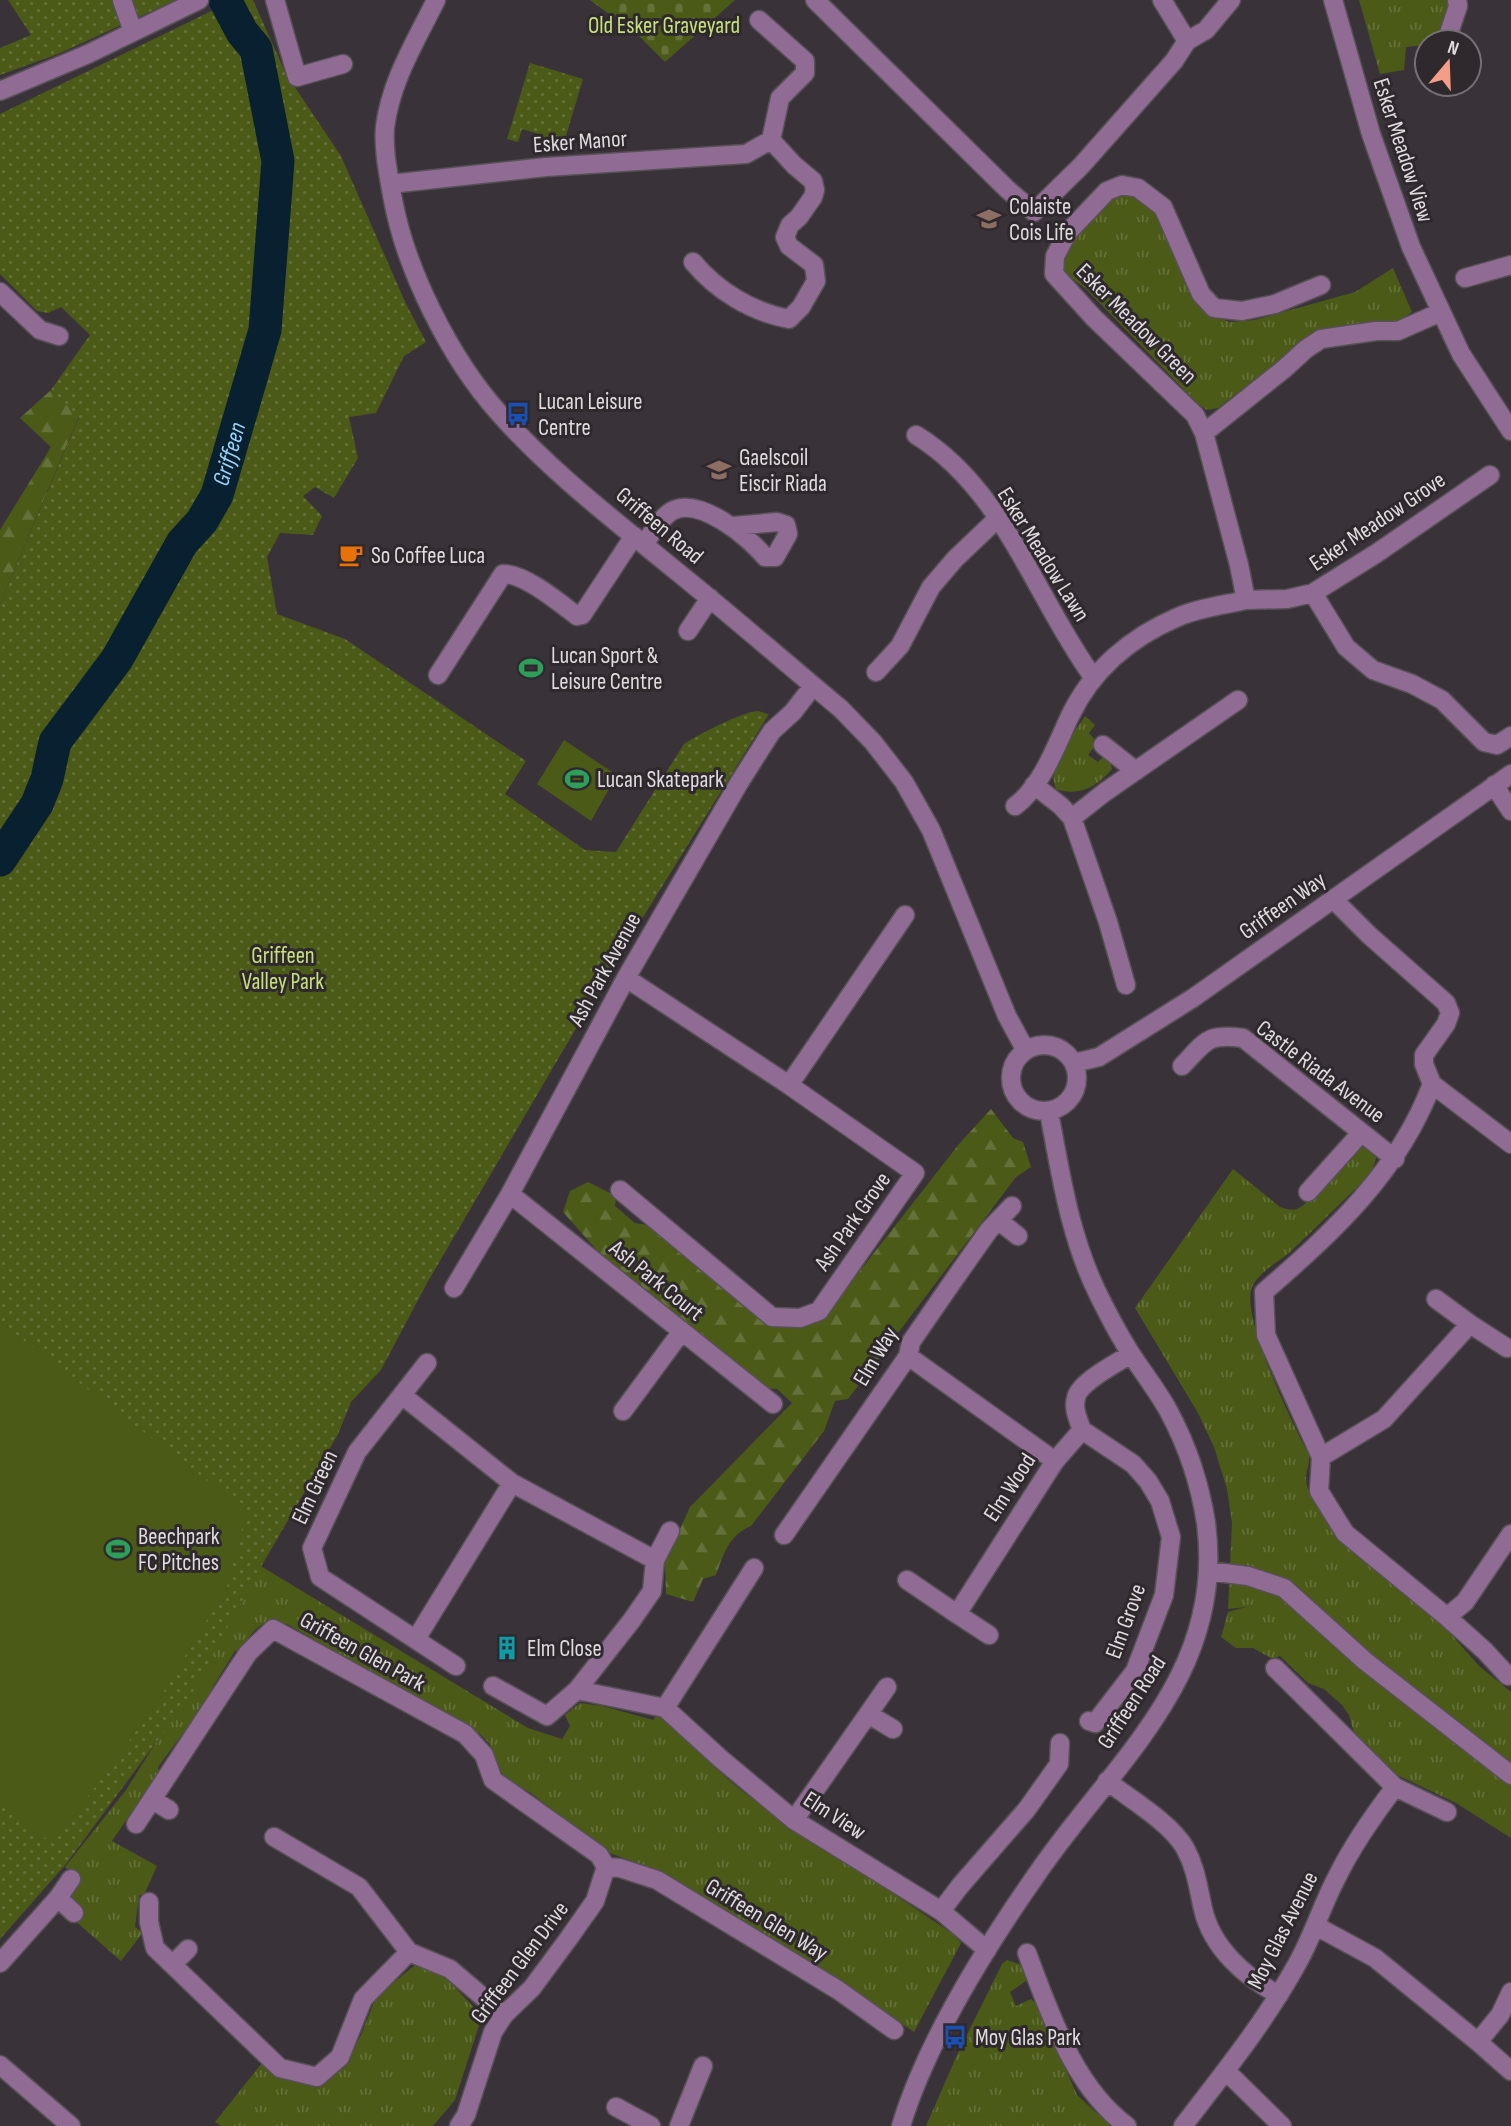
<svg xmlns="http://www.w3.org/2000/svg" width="1511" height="2126" viewBox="0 0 1511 2126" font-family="'Sofia Sans Condensed',sans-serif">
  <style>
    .grass { fill: url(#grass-tufts) }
    .forest { fill: url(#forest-firs) }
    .cemetery { fill: url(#cemetery-stones) }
    .park { fill: url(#park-dots) }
    .pitch { fill: #4b5a17 }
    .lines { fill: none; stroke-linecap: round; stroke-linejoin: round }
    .river { stroke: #08202f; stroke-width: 33 }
    .minor-casing { stroke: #575157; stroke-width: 21 }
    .minor { stroke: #906c94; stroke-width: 18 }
    .labels { text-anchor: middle; stroke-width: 6; stroke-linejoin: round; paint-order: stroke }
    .park-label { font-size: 23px; fill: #c7e17b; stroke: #2f292e }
    .street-label { font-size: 23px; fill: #dfdbde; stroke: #2f292e }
    .poi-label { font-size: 23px; fill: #dfdbde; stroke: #2f292e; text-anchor: start }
    .water-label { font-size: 24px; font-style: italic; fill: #9bd3fa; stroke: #2f292e }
  </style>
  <defs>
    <pattern id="grass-tufts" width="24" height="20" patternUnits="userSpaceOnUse" patternTransform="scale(1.75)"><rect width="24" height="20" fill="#4b5a17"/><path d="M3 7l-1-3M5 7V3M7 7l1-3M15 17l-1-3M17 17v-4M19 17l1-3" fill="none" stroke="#647138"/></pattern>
    <pattern id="forest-firs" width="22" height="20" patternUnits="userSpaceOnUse" patternTransform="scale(1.75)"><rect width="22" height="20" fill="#4b5a17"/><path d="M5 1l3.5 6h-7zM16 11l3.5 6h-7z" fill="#647138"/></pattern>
    <pattern id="cemetery-stones" width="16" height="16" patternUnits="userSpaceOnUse" patternTransform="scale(1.75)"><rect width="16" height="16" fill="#4b5a17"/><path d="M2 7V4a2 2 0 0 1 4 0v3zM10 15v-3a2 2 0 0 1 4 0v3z" fill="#647138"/></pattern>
    <pattern id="park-dots" width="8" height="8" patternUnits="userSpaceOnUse" patternTransform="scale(1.75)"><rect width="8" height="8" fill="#4b5a17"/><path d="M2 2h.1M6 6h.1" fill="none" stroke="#647138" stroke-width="1.8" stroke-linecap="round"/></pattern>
  </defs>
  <rect width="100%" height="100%" fill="#393339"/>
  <path class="grass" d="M1359 0H1449L1451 10 1439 39 1427 42 1425 45 1406 47 1404 70 1380 74Z
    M1131 194 1148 203 1159 217 1215 316 1229 322 1255 320 1355 292 1393 268 1412 312 1397 322 1340 326 1290 352 1218 408 1207 410 1198 404 1086 289 1060 270 1061 254 1113 195Z
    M1085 716 1095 725 1089 733 1095 740 1094 747 1088 755 1098 762 1103 757 1110 761 1112 769C1097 787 1078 797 1056 789 1045 764 1073 736 1085 716Z
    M1365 1145 1376 1154C1377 1168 1362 1184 1351 1193 1331 1213 1310 1233 1289 1253 1277 1263 1261 1271 1253 1285 1237 1311 1294 1427 1309 1455 1310 1464 1306 1471 1306 1479 1306 1491 1316 1502 1322 1511L1442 1624 1479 1666 1511 1692V1838L1456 1803 1393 1773 1382 1765V1760L1356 1740 1349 1715 1342 1705 1324 1689 1308 1683 1280 1656 1273 1659 1253 1648H1236L1221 1637 1228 1612 1246 1607 1228 1609 1232 1523 1227 1489 1214 1447 1198 1413 1135 1308 1233 1169 1280 1207C1286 1209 1291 1211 1297 1209 1311 1204 1343 1160 1355 1147Z
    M259 1565 528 1728 562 1739 570 1726 565 1715 580 1703 602 1706 653 1720 657 1715C683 1725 697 1748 716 1768 724 1776 733 1783 742 1791L953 1934 961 1943 914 2032 795 1953 653 1868 606 1852 531 1793 504 1778 489 1743 480 1734 287 1624C262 1617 253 1629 241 1650L235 1651 212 1688V1698L190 1733 184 1732 158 1767 159 1772 112 1841 157 1866 144 1895H139L135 1927 141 1931V1935L121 1961 73 1919 82 1908 70 1895 78 1878 65 1867 126 1790 172 1717Z
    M1007 1960 1025 1966 1026 1981 1010 1992 1016 2006 1031 1999 1036 2003 1077 2095 1111 2126H926L957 2055 1002 1964Z
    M415 1965 446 1978 482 2016 455 2100 433 2126H221L215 2122 262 2063 289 2078 347 2061 361 2035 376 1997Z"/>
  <path class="forest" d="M51 390 79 416 0 604V530L51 447 20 418Z
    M991 1109 1013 1138 1023 1142 1031 1167 1016 1177 848 1399 835 1401 824 1431 751 1526C729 1535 724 1553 716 1575L703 1579 693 1602 666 1594 665 1562 690 1507 792 1403 777 1389 766 1388 602 1256 563 1212 570 1191 588 1182 616 1196 615 1206 635 1223 647 1225 770 1326 800 1328 823 1318 959 1144Z"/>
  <path class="cemetery" d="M590 0H735L665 62 639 36Z"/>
  <path class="park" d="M8 0H176L58 54 0 75V48L31 35Z
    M234 0H253L286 74 341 156 406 304 426 342 404 356 376 413 349 417 358 458 334 498 315 487 303 496 322 516 313 535 280 533 267 557 277 614 345 639 526 761 505 794 585 850 616 852 684 744C698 735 741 712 758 711 759 711 767 714 769 714L609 972 427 1283 381 1370 351 1402 338 1434 251 1584 191 1695 66 1864 0 1939V604L79 417 51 390 90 335 61 307 48 313 37 311 0 274V114Z
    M530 63 583 79 562 149 535 148 539 134 522 129 518 142 507 139Z"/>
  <path class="pitch" d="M564 740 617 775 591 821 537 784Z
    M0 1322 247 1511 227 1587 158 1701 53 1844 0 1803Z"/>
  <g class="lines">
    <path class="river" id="s1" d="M0 860 37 804 47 779 55 742 117 659 182 543 202 521 217 495 265 330 278 161 256 49 242 32 225 0"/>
    <g class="minor-casing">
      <path id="minor" d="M122 0 133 32
        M275 0 297 77 343 64
        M436 0C416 41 391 80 385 127 383 151 389 177 393 200 406 270 450 358 498 412 550 471 614 520 675 570 731 615 786 663 841 709L873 742 904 782 931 830 1007 1016 1025 1049
        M815 0 1008 190 1034 212 1081 166 1174 61 1187 41 1206 30 1231 0
        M1162 0 1187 41
        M1333 0 1371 134 1411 247 1461 354 1511 431
        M759 20 805 61V73L780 98 771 140
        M1446 42 1458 6 1457 0
        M0 91 88 54 199 0
        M390 184 546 167 746 154 771 140 794 165 813 181 815 190 813 197 799 217 790 225 785 237 789 246 814 265 816 281 801 307 789 319C752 312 717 291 693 262
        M1465 278 1511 265
        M0 292 40 330 59 336
        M1204 433 1284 369 1306 349 1321 339 1376 331H1398L1441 312
        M916 435C1004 489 1035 597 1093 677
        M644 544C652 534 661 517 672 511 699 496 749 537 765 557H775L788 534 786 525 777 522 734 526
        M1313 593 1346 647 1373 670 1412 684 1442 700 1484 742 1497 745 1511 736
        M1246 600 1287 599 1313 593 1377 553 1490 475
        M688 631 710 598
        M876 672 900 646 931 587 955 559 998 518
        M438 675 503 574C524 573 560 603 577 616L582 615 634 536
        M1103 745 1136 771
        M1034 785 1061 806 1072 818 1108 922 1126 985
        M1494 785 1511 811
        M1015 806C1042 786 1056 746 1070 716 1092 670 1131 637 1178 617 1198 608 1224 605 1246 600L1239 565 1204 433 1195 415 1094 318 1054 274 1055 256 1068 232 1088 211 1107 191 1122 185 1138 188 1163 207 1201 294 1214 308 1242 311 1275 304 1321 285
        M1072 818 1105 792 1238 700
        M1333 899 1369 935 1446 1003 1450 1013 1446 1024 1424 1055V1064L1432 1084 1511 1144
        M1011 1078a33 33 0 1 1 66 0a33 33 0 1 1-66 0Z
        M1074 1063 1099 1057 1193 998 1511 774
        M1182 1066C1206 1041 1207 1033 1243 1038L1395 1159
        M1432 1084C1399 1172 1333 1232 1264 1292L1266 1335 1321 1457 1319 1491 1345 1533 1447 1617 1465 1602 1511 1534
        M789 1085 905 915
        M620 1190 772 1317 800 1318 819 1311 915 1173 789 1085 626 978
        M1308 1192 1361 1133
        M510 1194 773 1404
        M999 1221 1018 1236
        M454 1288 510 1194 626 978 739 783 772 731 793 712 813 686
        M1470 1324 1507 1348
        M908 1356 1055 1461
        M427 1363 357 1452 312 1548 320 1577 456 1666
        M403 1396 512 1483 655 1560 652 1591 632 1620 577 1690
        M623 1411 682 1331
        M1082 1430 1133 1464 1148 1481 1160 1501 1171 1537 1164 1595 1135 1671 1095 1723 1089 1721
        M1082 1430C1078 1419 1073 1409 1076 1398 1079 1382 1117 1363 1131 1354
        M1321 1457 1384 1419 1470 1324 1436 1299
        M784 1535 908 1356 911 1342 951 1284 989 1230 1012 1206
        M655 1560 670 1531
        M1208 1571 1248 1576 1284 1588 1365 1661 1511 1775
        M907 1580 957 1614 1055 1461 1082 1430
        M957 1614 989 1635
        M1447 1617 1485 1651 1508 1676
        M416 1639 512 1483
        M1275 1668 1395 1787 1447 1812
        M493 1686 547 1716 577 1690 665 1708
        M665 1708 721 1759 794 1820 941 1911 987 1950
        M665 1708 754 1568
        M868 1714 893 1729
        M1107 1781C1130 1799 1171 1823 1185 1848 1196 1868 1198 1887 1203 1909 1212 1948 1245 1977 1279 1995
        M153 1800 169 1810
        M794 1820 887 1687
        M136 1824 248 1653 273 1629 465 1734 484 1755 493 1780 599 1855 606 1867
        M274 1837 359 1887 409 1952 450 1969 504 2015
        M606 1867 620 1868 657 1880 838 1990 894 2030
        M58 1898 74 1913
        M149 1902V1922L155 1948 280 2068 317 2077 340 2057 363 1999 409 1952
        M941 1911 960 1886 1027 1809 1059 1764 1060 1743
        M1316 1926 1375 1958 1478 2042 1511 2071
        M1027 1953C1050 2013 1073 2086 1127 2126
        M0 1963 58 1898 71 1879
        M173 1964 188 1949
        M1478 2042 1500 2015 1511 1992
        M0 2065 71 2126
        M1226 2071 1282 2126
        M616 2107 651 2126
        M459 2126 466 2115 493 2032 504 2015 532 1988 569 1938 595 1901 606 1867
        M679 2126 703 2066
        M901 2126C927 2040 987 1945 1039 1871 1116 1760 1226 1674 1206 1523 1200 1484 1187 1445 1168 1410 1158 1392 1145 1375 1133 1357 1121 1339 1110 1318 1100 1298 1070 1239 1061 1176 1049 1112
        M1183 2126C1223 2074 1265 2022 1297 1964 1313 1936 1322 1905 1337 1877 1353 1844 1373 1816 1395 1787"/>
    </g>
    <use href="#minor" class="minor"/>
  </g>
  <defs>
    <g id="school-bare" transform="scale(1.89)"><path d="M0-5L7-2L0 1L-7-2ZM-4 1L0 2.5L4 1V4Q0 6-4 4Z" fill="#8d6e63" stroke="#2f292e" stroke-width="2.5" paint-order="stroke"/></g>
    <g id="bus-bare" transform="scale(1.89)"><path d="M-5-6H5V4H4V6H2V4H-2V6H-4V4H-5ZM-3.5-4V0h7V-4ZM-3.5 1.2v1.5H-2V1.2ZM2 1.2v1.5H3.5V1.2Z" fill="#1a4fb4" stroke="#2f292e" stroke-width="2.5" paint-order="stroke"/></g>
    <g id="cafe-bare" transform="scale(1.89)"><path d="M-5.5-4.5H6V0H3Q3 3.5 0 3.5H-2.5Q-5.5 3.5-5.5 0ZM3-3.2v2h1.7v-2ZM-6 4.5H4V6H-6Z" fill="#e8710a" stroke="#2f292e" stroke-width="2.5" paint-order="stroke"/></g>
    <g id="stadium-bare" transform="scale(1.89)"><path d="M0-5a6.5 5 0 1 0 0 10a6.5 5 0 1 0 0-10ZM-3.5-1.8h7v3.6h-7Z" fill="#2e9e5b" stroke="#2f292e" stroke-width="2.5" paint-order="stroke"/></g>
    <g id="building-bare" transform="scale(1.89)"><path d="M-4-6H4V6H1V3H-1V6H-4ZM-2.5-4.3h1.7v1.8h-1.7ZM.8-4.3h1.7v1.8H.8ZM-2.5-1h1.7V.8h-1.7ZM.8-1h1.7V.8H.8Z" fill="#0f9aa8" stroke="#2f292e" stroke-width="2.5" paint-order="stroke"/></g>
  </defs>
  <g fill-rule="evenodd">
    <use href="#school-bare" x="989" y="219"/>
    <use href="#bus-bare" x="518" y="414"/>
    <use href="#school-bare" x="719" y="470"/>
    <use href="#cafe-bare" x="351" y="555"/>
    <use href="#stadium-bare" x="531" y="668"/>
    <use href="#stadium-bare" x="577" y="779"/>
    <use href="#stadium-bare" x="118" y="1549"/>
    <use href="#building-bare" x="507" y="1648"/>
    <use href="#bus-bare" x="955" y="2037"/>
  </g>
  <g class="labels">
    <g class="park-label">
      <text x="664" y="33">Old Esker Graveyard</text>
      <text x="283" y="963">Griffeen<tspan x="283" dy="26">Valley Park</tspan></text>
    </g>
    <g class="street-label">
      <text transform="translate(580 141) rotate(-4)" y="8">Esker Manor</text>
      <text transform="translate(1404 150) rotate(72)" y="8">Esker Meadow View</text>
      <text transform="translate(1137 323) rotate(45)" y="8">Esker Meadow Green</text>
      <text transform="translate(1377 521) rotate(-34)" y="8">Esker Meadow Grove</text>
      <text transform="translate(660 525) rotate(40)" y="8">Griffeen Road</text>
      <text transform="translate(1044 554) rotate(58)" y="8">Esker Meadow Lawn</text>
      <text transform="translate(1282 905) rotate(-35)" y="8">Griffeen Way</text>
      <text transform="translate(604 969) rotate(-61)" y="8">Ash Park Avenue</text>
      <text transform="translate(1321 1071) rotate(37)" y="8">Castle Riada Avenue</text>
      <text transform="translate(852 1221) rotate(-55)" y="8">Ash Park Grove</text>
      <text transform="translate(657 1280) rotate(39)" y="8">Ash Park Court</text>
      <text transform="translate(875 1356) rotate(-59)" y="8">Elm Way</text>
      <text transform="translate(314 1487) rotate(-65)" y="8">Elm Green</text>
      <text transform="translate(1009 1487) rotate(-57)" y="8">Elm Wood</text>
      <text transform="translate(1125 1621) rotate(-70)" y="8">Elm Grove</text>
      <text transform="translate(363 1651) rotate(29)" y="8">Griffeen Glen Park</text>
      <text transform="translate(1131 1702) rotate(-57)" y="8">Griffeen Road</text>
      <text transform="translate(835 1815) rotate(33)" y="8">Elm View</text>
      <text transform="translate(767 1919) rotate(31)" y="8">Griffeen Glen Way</text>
      <text transform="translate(1282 1930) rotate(-63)" y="8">Moy Glas Avenue</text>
      <text transform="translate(519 1962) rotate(-53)" y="8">Griffeen Glen Drive</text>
    </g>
    <g class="poi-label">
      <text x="1009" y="214">Colaiste<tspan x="1009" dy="26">Cois Life</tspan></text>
      <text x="538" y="409">Lucan Leisure<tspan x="538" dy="26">Centre</tspan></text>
      <text x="739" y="465">Gaelscoil<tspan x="739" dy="26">Eiscir Riada</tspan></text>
      <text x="371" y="563">So Coffee Luca</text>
      <text x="551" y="663">Lucan Sport &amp;<tspan x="551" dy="26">Leisure Centre</tspan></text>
      <text x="597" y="787">Lucan Skatepark</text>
      <text x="138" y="1544">Beechpark<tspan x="138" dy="26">FC Pitches</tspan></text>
      <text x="527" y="1656">Elm Close</text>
      <text x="975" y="2045">Moy Glas Park</text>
    </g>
    <g class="water-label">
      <text dy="8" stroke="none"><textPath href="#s1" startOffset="471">Griffeen</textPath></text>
    </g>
  </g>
  <g transform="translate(1448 63) rotate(19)"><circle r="33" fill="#2f292e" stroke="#757074" stroke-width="2"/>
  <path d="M0-5L12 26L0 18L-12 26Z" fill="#f49e87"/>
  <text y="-10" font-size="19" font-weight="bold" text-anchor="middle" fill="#dfdbde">N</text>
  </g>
</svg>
